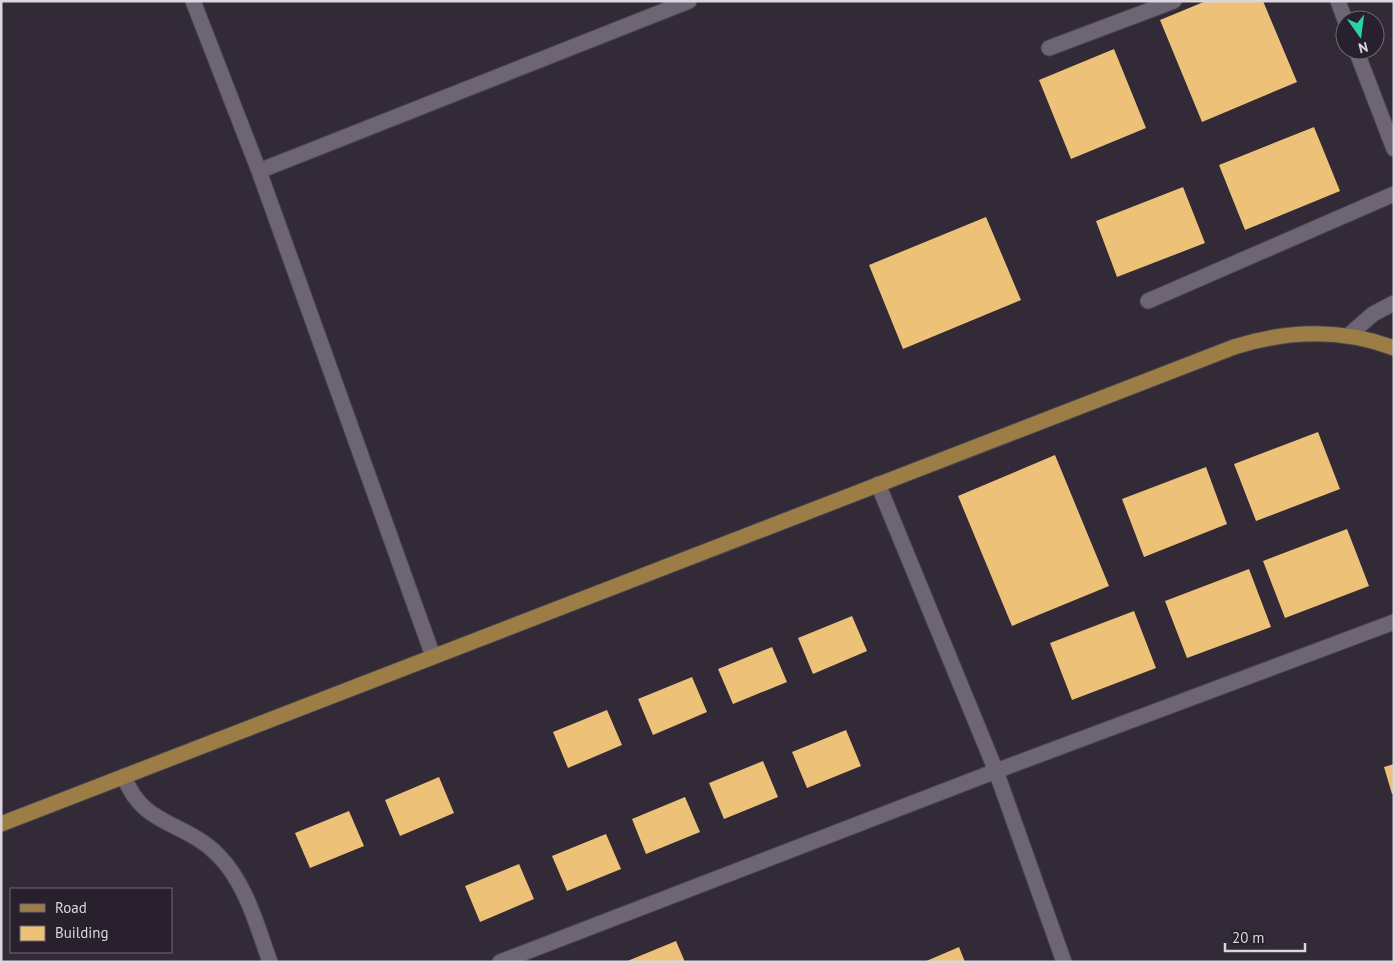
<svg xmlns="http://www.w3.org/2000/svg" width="1395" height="963" viewBox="0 0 1395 963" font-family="'PT Sans',sans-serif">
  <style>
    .building { fill: #edc178 }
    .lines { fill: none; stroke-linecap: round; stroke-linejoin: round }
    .minor-casing { stroke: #4c4551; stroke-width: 17 }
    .major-casing { stroke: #4c4551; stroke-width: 17 }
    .minor { stroke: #6e6574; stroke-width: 15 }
    .major { stroke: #9b7d45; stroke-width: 15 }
  </style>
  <rect width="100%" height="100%" fill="#322a37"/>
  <path class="building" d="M1206 1H1263L1297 82 1202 122 1160 20Z
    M1114 49 1146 128 1071 159 1039 80Z
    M1314 127 1340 191 1245 230 1219 165Z
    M1183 187 1205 243 1117 277 1096 221Z
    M986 217 1021 300 903 349 869 265Z
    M1318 432 1340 489 1256 521 1234 464Z
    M1055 455 1109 586 1012 626 958 496Z
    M1206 467 1227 524 1144 557 1122 499Z
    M1347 529 1369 586 1285 618 1263 561Z
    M1249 569 1271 627 1187 658 1165 601Z
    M1134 611 1156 668 1072 700 1050 643Z
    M852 616 867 651 813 674 798 638Z
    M772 647 787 682 733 704 718 669Z
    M692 677 707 712 653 735 638 699Z
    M607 710 622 745 568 768 553 732Z
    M846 730 861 766 807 788 792 752Z
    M763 761 778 797 724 819 709 783Z
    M1394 764V794H1392L1384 767Z
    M439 777 454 813 400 836 385 800Z
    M685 797 700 832 646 854 632 819Z
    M349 811 364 846 310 868 295 833Z
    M606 834 621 869 567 891 552 856Z
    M519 864 534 899 480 922 465 886Z
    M676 941 685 962H625Z
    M959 947 965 962H924Z"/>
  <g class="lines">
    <g class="minor-casing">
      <path id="minor" d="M193 1 259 171 433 656
        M1338 1 1345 20
        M1049 48 1174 1
        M1356 50 1394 149
        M259 171 689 1
        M1148 301 1394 194
        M1349 335 1373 314 1394 303
        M878 484 996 771 1064 962
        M124 776C141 826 185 821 218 855 246 883 257 926 270 962
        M500 962 996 771 1394 622"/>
    </g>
    <g class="major-casing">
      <path id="major" d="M1 824 1234 347C1288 330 1341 328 1394 348"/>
    </g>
    <use href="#minor" class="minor"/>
    <use href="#major" class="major"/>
  </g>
  <rect width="1395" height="963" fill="none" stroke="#dcd6df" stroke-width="5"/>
  <rect x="10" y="888" width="162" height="65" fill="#28202d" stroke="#706974"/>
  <rect x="20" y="904" width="25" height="8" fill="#9b7d45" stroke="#706974"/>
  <text x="55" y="913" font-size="15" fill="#dcd6df">Road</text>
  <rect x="20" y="926" width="25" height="15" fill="#edc178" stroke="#706974"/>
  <text x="55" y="938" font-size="15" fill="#dcd6df">Building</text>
  <g transform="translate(1360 35) rotate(166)"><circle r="24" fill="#28202d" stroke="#706974"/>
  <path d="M0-4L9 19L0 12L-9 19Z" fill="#27d5ad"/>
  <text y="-8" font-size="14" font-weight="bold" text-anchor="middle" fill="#dcd6df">N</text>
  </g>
  <path d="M1225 943v8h80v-8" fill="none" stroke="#dcd6df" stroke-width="2.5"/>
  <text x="1232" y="943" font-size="15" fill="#dcd6df" stroke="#28202d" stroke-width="4" paint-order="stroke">20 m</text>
</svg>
